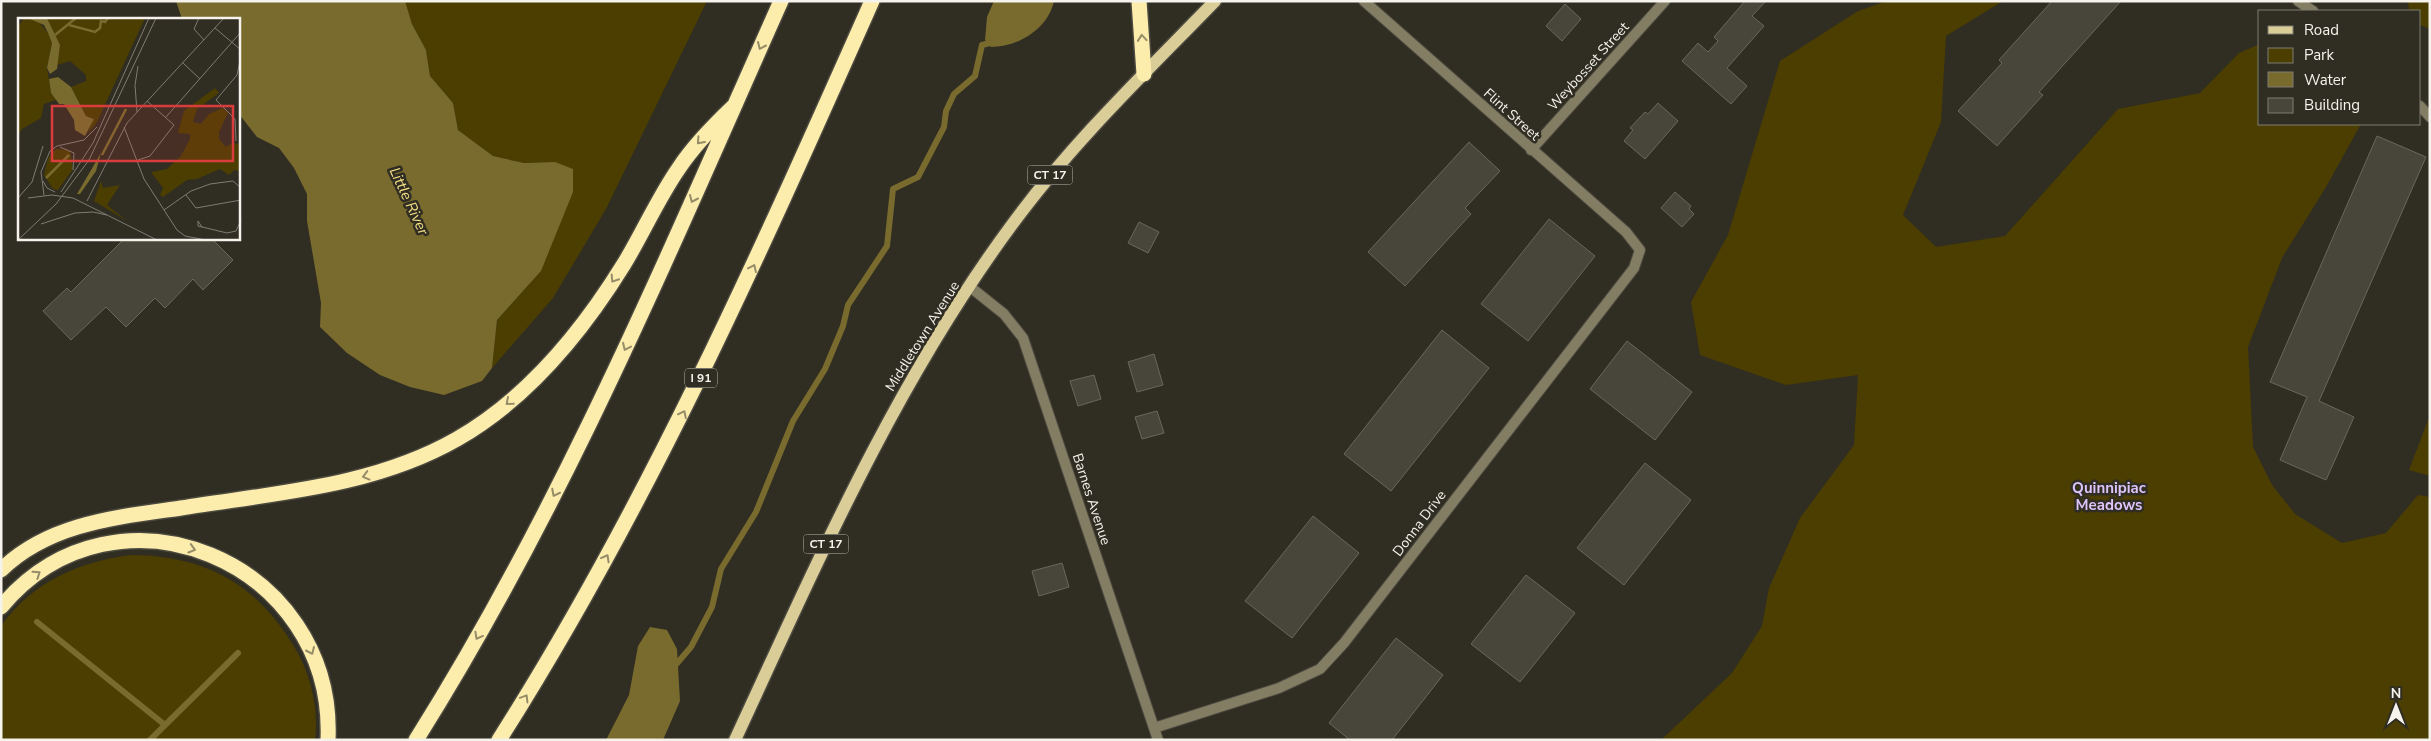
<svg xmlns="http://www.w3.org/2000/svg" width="2431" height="741" viewBox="0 0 2431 741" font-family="'Nunito Sans',sans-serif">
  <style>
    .green { fill: #4b3e00 }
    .water { fill: #796a2d }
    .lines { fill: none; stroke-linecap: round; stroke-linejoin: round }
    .stream { stroke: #796a2d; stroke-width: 6 }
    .building { fill: #48453a; stroke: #6a675b }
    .minor-casing { stroke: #4c493f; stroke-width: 12 }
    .primary-casing { stroke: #4c493f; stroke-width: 15 }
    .motorway-casing { stroke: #4c493f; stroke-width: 18 }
    .minor { stroke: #837d64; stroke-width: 10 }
    .primary { stroke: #dacd98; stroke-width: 12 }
    .motorway { stroke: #fcedad; stroke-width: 15 }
    .oneway { stroke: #968d68 }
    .labels { text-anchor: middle; stroke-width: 5; stroke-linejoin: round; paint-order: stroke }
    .shield { fill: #302d23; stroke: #bab8b0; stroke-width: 1 }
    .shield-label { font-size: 12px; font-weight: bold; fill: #f5f3ec }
    .street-label { font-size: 14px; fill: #f5f3ec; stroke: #302d23 }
    .water-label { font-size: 15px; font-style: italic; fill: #f5df85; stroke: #302d23 }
    .neighbourhood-label { font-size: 15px; font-weight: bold; fill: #dec4fb; stroke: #302d23 }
    .inset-river { fill: none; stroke: #796a2d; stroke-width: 2.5 }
    .inset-road { fill: none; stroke: #7f7c73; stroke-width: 1 }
    .view { fill: #d93c3c; fill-opacity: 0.15; stroke: #d93c3c; stroke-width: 2.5 }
    .inset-edge { fill: none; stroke: #f5f3ec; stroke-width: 2.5 }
  </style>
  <rect width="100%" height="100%" fill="#302d23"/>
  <path class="green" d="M405 1H707L606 209 553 298 492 368 497 320 541 271 555 162 524 163 493 156 458 130 453 103 430 76 426 50 412 24Z
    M1887 1H2003L1946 36 1941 122 1903 215 1936 247 2005 236 2118 109 2200 93 2239 53 2260 44V124H2361L2326 187 2282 258 2248 347 2253 447 2272 485 2295 514 2342 543 2386 533 2418 495 2430 497V740H1661L1732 673 1762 626 1769 588 1800 518 1854 445 1858 375 1786 385 1700 355 1691 302 1728 235 1780 61 1858 11Z
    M2408 1H2430V29L2420 25V11H2409Z
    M2430 415V476L2409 470Z
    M132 555C206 556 257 584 295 648 311 675 319 709 315 740H1V626C32 582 80 561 132 555Z"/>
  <path class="water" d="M176 1H405L412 24 426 50 430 76 453 103 458 130 493 156 524 163 555 162 573 169V192L541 271 497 320 492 368 482 381 444 395 410 387 380 375 347 353 320 327 321 303 307 221V194L294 168 279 148 257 137 239 114V19H182Z
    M994 1H1054C1048 29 1018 47 991 47L985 40 987 17Z
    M650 627 667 630 677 649 680 701 663 740H606L629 695 638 646Z"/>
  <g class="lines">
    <path class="stream" d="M37 622 165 725
      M673 668 691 647 712 607 721 569 756 512 793 421 825 369 843 326 848 305 887 246 893 189 918 177 944 127 946 111 954 94 975 76 982 45 994 42
      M150 740 238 653"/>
  </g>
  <path class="building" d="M1745 1H1766L1752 16 1764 26 1727 68 1747 86 1731 104 1682 61 1698 43 1708 52 1718 41 1714 37Z
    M2052 1H2121L2039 92 2043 95 1997 146 1958 111 2002 63 1999 60Z
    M1565 4 1581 19 1562 41 1546 26Z
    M1658 103 1678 121 1645 159 1624 141 1633 130 1630 128 1645 112 1648 114Z
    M2377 136 2426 157 2319 401 2354 417 2326 480 2280 460 2307 397 2270 382Z
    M1469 142 1500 171 1465 208 1471 214 1405 286 1368 252Z
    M1675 192 1691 206 1689 209 1694 214 1682 227 1661 208Z
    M1549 219 1595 256 1528 341 1481 304Z
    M1139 222 1159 232 1148 253 1128 243Z
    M124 239H212L233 260 203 290 193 279 165 308 155 298 126 327 106 307 71 340 43 311 67 288 71 292Z
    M1442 330 1489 368 1391 491 1344 454Z
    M1627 341 1692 392 1655 440 1590 389Z
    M1154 354 1163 385 1137 392 1128 362Z
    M1094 375 1101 399 1078 406 1070 381Z
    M1157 411 1164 433 1142 439 1135 417Z
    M1645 463 1691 500 1624 585 1577 548Z
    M1313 516 1359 553 1292 638 1245 601Z
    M1062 563 1069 587 1039 596 1032 571Z
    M1526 575 1575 613 1520 682 1471 644Z
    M1396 638 1443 675 1392 740H1350L1329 723Z"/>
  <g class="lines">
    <g class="minor-casing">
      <path id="minor" d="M2298 1 2313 11
        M2420 106 2430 117
        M1531 150 1665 1
        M969 286 1004 314 1023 338 1158 740
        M1154 728 1279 688 1320 669 1344 643 1634 268 1640 250 1626 232 1364 1"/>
    </g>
    <g class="primary-casing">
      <path id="primary" d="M735 740C817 563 895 383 1011 226 1071 144 1145 73 1215 1"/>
    </g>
    <g class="motorway-casing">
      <path id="motorway" d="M1139 1 1144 74
        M1 570C49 523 118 517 181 508 274 493 373 487 457 439 527 399 582 332 624 264 643 233 658 198 679 168 694 145 714 125 734 106
        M1 607C116 469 336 562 328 740
        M416 740C563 507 669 252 781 1
        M499 740C649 504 759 255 872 1"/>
    </g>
    <use href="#minor" class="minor"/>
    <use href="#primary" class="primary"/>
    <use href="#motorway" class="motorway"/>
  </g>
  <defs><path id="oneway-chevron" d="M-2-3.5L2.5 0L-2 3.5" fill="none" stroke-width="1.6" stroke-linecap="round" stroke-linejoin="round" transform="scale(1.25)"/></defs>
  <g class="oneway">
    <use href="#oneway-chevron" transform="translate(1142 38) rotate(-95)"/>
    <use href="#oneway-chevron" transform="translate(761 46) rotate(114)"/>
    <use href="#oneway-chevron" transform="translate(700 141) rotate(132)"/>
    <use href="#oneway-chevron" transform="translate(693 199) rotate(114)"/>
    <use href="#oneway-chevron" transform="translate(753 268) rotate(-65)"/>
    <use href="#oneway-chevron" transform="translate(614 279) rotate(123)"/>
    <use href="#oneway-chevron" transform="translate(626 347) rotate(115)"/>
    <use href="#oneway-chevron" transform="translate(509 402) rotate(139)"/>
    <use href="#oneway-chevron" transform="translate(683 414) rotate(-64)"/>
    <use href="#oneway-chevron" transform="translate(366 476) rotate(165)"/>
    <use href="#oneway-chevron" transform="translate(555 493) rotate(117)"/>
    <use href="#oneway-chevron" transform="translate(192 549) rotate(16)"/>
    <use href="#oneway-chevron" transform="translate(606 558) rotate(-61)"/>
    <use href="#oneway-chevron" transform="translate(37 574) rotate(-34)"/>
    <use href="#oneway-chevron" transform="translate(478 636) rotate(119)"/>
    <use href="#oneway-chevron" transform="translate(311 651) rotate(66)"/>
    <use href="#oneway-chevron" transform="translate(525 698) rotate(-59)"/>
  </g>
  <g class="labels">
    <g class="shield">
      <rect x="1027.5" y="165.5" width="45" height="19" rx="4"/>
      <rect x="685" y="368.5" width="32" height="19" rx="4"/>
      <rect x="803.5" y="534.5" width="45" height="19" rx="4"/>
    </g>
    <g class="shield-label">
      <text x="1050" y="179">CT 17</text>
      <text x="701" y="382">I 91</text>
      <text x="826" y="548">CT 17</text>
    </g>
    <g class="street-label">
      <text transform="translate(1588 66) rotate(-48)" y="5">Weybosset Street</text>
      <text transform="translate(1512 114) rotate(42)" y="5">Flint Street</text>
      <text transform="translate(922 336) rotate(-58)" y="5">Middletown Avenue</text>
      <text transform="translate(1092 499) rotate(72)" y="5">Barnes Avenue</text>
      <text transform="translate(1419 523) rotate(-53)" y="5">Donna Drive</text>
    </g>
    <g class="water-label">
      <text transform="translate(409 201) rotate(65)" y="5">Little River</text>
    </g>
    <g class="neighbourhood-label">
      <text x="2109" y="493">Quinnipiac<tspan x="2109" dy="17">Meadows</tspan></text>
    </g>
  </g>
  <g transform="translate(18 18)">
    <rect width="222" height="222" fill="#302d23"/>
    <path d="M6 0 19 2 30 15 34 25 29 50 33 75 38 82 26 86 23 100 4 111 0 118V9ZM29 0H127L79 104 70 116 75 100 68 98 53 69 68 63V57L52 43 39 47 42 27ZM197 70 201 75 179 91 175 104 183 106 191 96 205 90 210 95 201 114V121L208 129 214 125 222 126V153L216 152 211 157 202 151 179 161 169 162 145 179 142 177 145 170 133 154 149 151 163 138 172 121V116L160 115 166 93ZM38 131 52 132 55 151 40 172 35 171 26 157 30 140ZM83 163 85 170 102 167 89 187 109 203 76 183Z" fill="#4b3e00"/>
    <path d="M29 0 42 27 39 51 32 56 29 50 34 25 30 15 26 7 12 1ZM40 59 53 69 68 98 76 101 67 118 57 112 56 102 46 86H41L33 75 31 61ZM83 135 78 153 62 176H59Z" fill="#796a2d"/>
    <path class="inset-river" d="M51 7 77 14 82 10 83 3 87 4 90 0M37 17 58 0M84 137 108 91M28 160 51 137"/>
    <path class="inset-road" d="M181 0 176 11 186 22M197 10 223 32M165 45 182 61M119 94 117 67 120 48M148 99 223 14M106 109 126 161 159 212 167 218 188 222M218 123 217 101 198 82 219 57 222 43M42 129 56 135 55 152M120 142 132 138 156 107 129 83M25 163 29 170 37 174M43 174 75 125 131 0M26 177 23 154 32 133 39 128 66 122 79 109M168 177 178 190 223 182M0 180 14 164 25 128M10 180 34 177 55 180 139 222M69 183 109 105 206 0M146 192 173 173 192 166 215 163 223 170M23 206 57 195 75 194 89 197M184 209 180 203V208L209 215 218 213 223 202M0 222 38 186 71 142 138 0"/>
    <path class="view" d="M34 88H215V143H34Z"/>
    <rect width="222" height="222" class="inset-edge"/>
  </g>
  <rect width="2431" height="741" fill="none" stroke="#f5f3ec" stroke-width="5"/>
  <rect x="2258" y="10" width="162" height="115" fill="#302d23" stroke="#7f7c73"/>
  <rect x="2268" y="26" width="25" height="8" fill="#dacd98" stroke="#7f7c73"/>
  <text x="2304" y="35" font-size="15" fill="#f5f3ec">Road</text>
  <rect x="2268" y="48" width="25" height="15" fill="#4b3e00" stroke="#7f7c73"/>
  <text x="2304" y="60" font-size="15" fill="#f5f3ec">Park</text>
  <rect x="2268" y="72" width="25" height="15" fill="#796a2d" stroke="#7f7c73"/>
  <text x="2304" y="85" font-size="15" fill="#f5f3ec">Water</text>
  <rect x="2268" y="98" width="25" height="15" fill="#48453a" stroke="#7f7c73"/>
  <text x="2304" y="110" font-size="15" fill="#f5f3ec">Building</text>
  <g transform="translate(2396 706)" stroke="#302d23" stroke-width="4" paint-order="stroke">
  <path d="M0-4L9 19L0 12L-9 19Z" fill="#f5f3ec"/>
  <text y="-8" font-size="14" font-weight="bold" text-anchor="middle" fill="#f5f3ec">N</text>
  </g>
</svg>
